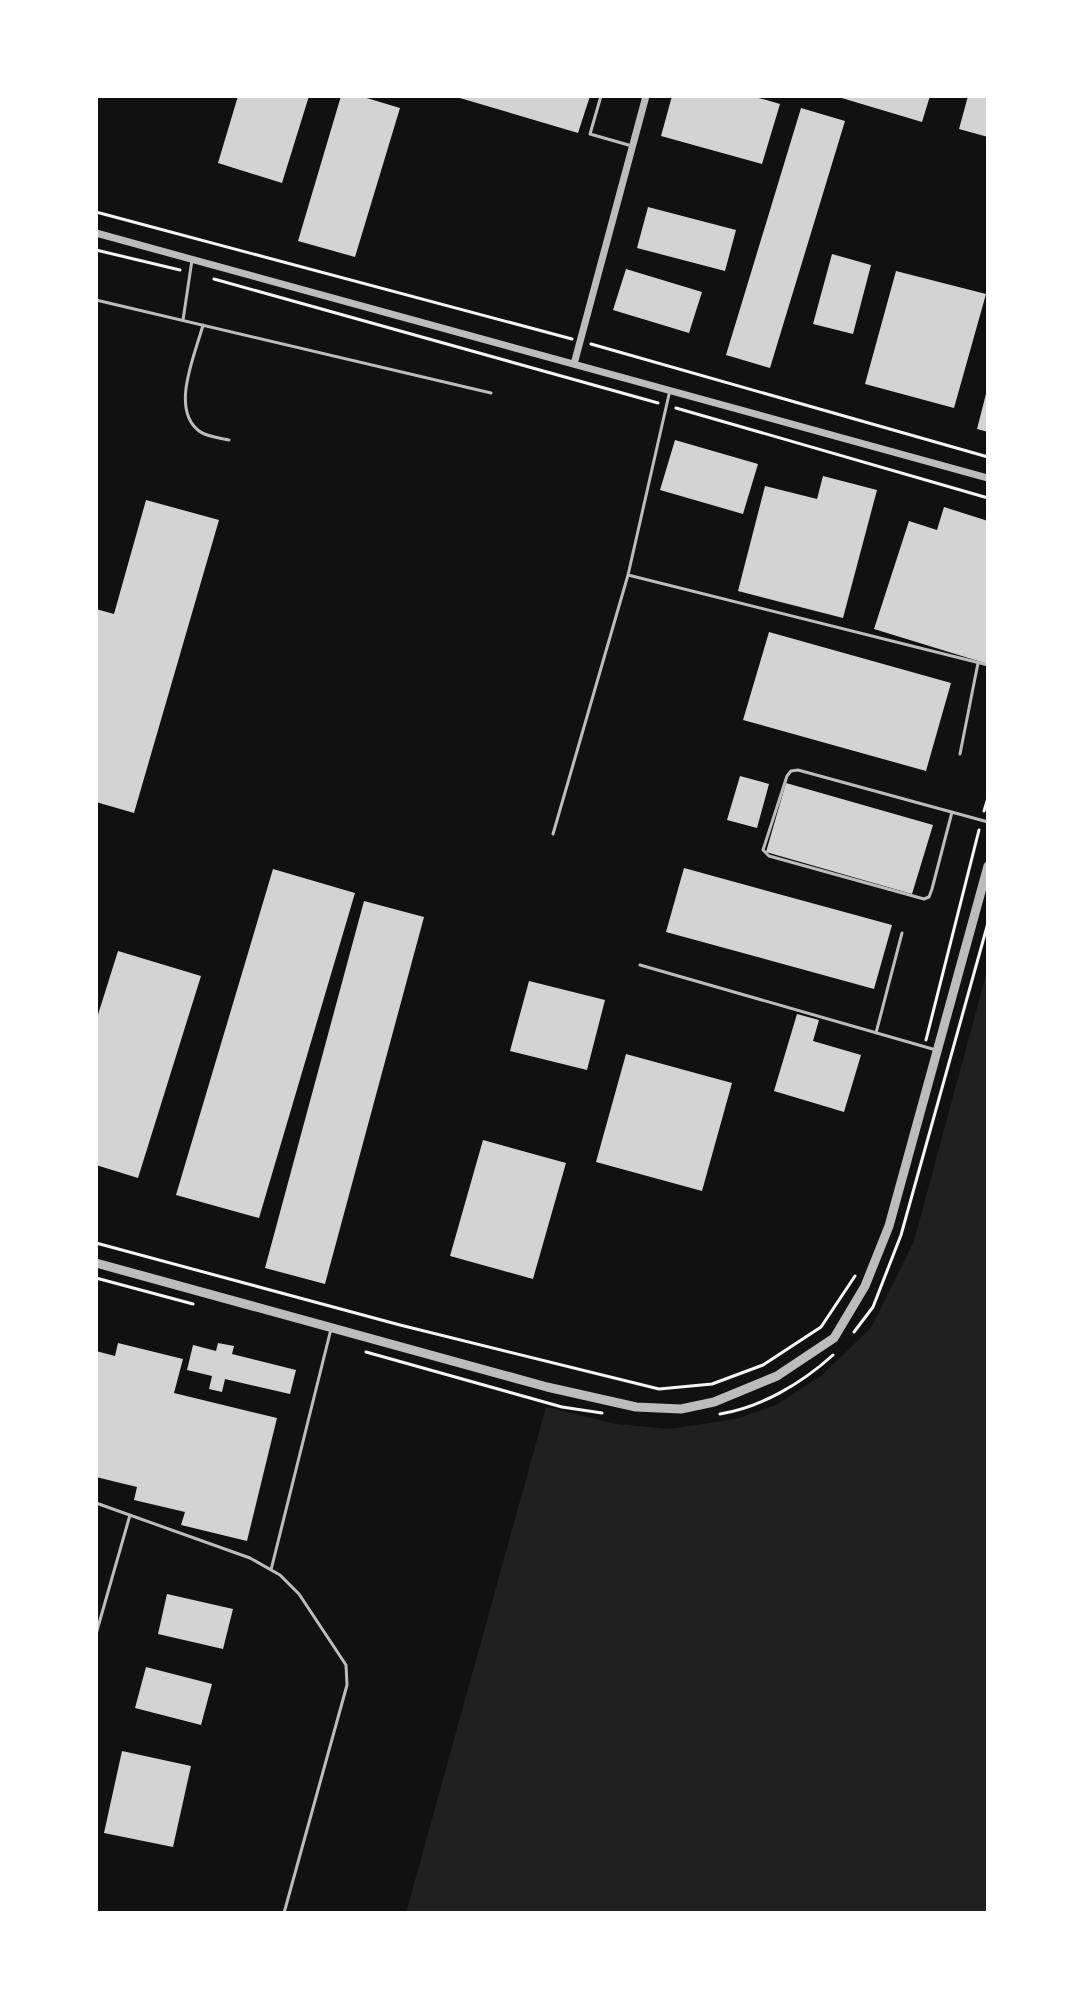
<svg xmlns="http://www.w3.org/2000/svg" width="1084" height="2009" viewBox="0 0 1084 2009" font-family="Raleway,sans-serif">
  <style>
    .green { fill: #202020 }
    .building { fill: #d3d3d3 }
    .lines { fill: none; stroke-linecap: round; stroke-linejoin: round }
    .path { stroke: #f5f5f5; stroke-width: 3 }
    .service { stroke: #bcbcbc; stroke-width: 3 }
    .minor { stroke: #bcbcbc; stroke-width: 7 }
    .tertiary { stroke: #bcbcbc; stroke-width: 9 }
  </style>
  <rect width="100%" height="100%" fill="#111"/>
  <path class="green" d="M988 967V1913H406L546 1407 616 1424 669 1429 736 1419 776 1405 821 1376 871 1328 914 1241Z"/>
  <path class="building" d="M238 96H309L282 183 218 163Z
    M341 96H360L400 108 355 257 298 241Z
    M453 96H590L578 133Z
    M672 96H752L780 104 762 164 661 136Z
    M835 96H930L922 122Z
    M968 96H988V137L959 129Z
    M801 108 845 121 770 368 726 355Z
    M648 207 736 230 725 271 637 248Z
    M832 254 871 265 853 334 813 324Z
    M626 269 702 292 689 333 613 310Z
    M896 271 986 294 954 408 865 384Z
    M987 390H988V432L977 429Z
    M675 440 758 464 743 514 660 490Z
    M823 476 877 490 843 618 738 591 765 486 817 499Z
    M146 500 219 520 134 813 96 802V609L114 614Z
    M944 507 988 521V664L874 629 909 521 937 530Z
    M769 632 951 683 926 771 743 720Z
    M740 776 769 784 757 828 727 820Z
    M786 783 933 825 912 894 766 852Z
    M684 868 892 925 874 989 666 932Z
    M273 869 355 893 259 1218 176 1195Z
    M364 901 424 917 325 1284 265 1268Z
    M118 951 201 976 138 1178 96 1165V1021Z
    M529 981 605 1000 587 1070 510 1051Z
    M797 1014 819 1020 813 1041 861 1055 844 1112 774 1091Z
    M626 1054 732 1083 702 1191 596 1162Z
    M483 1140 566 1163 533 1279 450 1256Z
    M118 1343 183 1359 174 1393 277 1418 247 1541 181 1525 185 1512 134 1500 137 1487 96 1477V1351L115 1356Z
    M218 1343 234 1346 232 1354 296 1370 290 1394 225 1379 222 1392 209 1389 212 1376 187 1370 193 1345 216 1351Z
    M167 1594 233 1609 223 1649 158 1634Z
    M146 1667 212 1684 201 1725 135 1708Z
    M122 1751 191 1766 173 1847 104 1833Z"/>
  <g class="lines">
    <path class="path" d="M96 212 572 339
      M96 250 180 270
      M214 279 658 403
      M591 344 988 457
      M676 408 988 498
      M984 811 988 798
      M926 1040 979 830
      M96 1243 400 1325 659 1389 712 1384 763 1365 821 1327 855 1276
      M96 1278 193 1304
      M854 1332 873 1307 901 1235 988 923
      M366 1352 562 1407 602 1413
      M720 1414C762 1407 802 1383 833 1355"/>
    <path class="service" d="M601 96 590 134 632 146
      M96 300 491 393
      M183 320 192 260
      M203 325C195 355 170 409 199 431 207 437 220 438 229 440
      M628 575 988 665
      M960 754 978 663
      M952 812 932 889 929 897 924 899 769 856 763 850 787 776 791 771 798 770 988 822
      M553 834 628 575 670 390
      M640 965 936 1050
      M876 1033 902 933
      M96 1503 250 1558 280 1575 299 1594 346 1665 347 1685 284 1913
      M271 1570 331 1329
      M96 1634 130 1515"/>
    <path class="minor" d="M96 233 988 478
      M574 364 646 96"/>
    <path class="tertiary" d="M96 1263 547 1387 636 1407 681 1409 714 1402 777 1376 834 1338 865 1286 889 1226 988 866"/>
  </g>
  <rect width="1084" height="2009" fill="none" stroke="#ffffff" stroke-width="196"/>
</svg>
